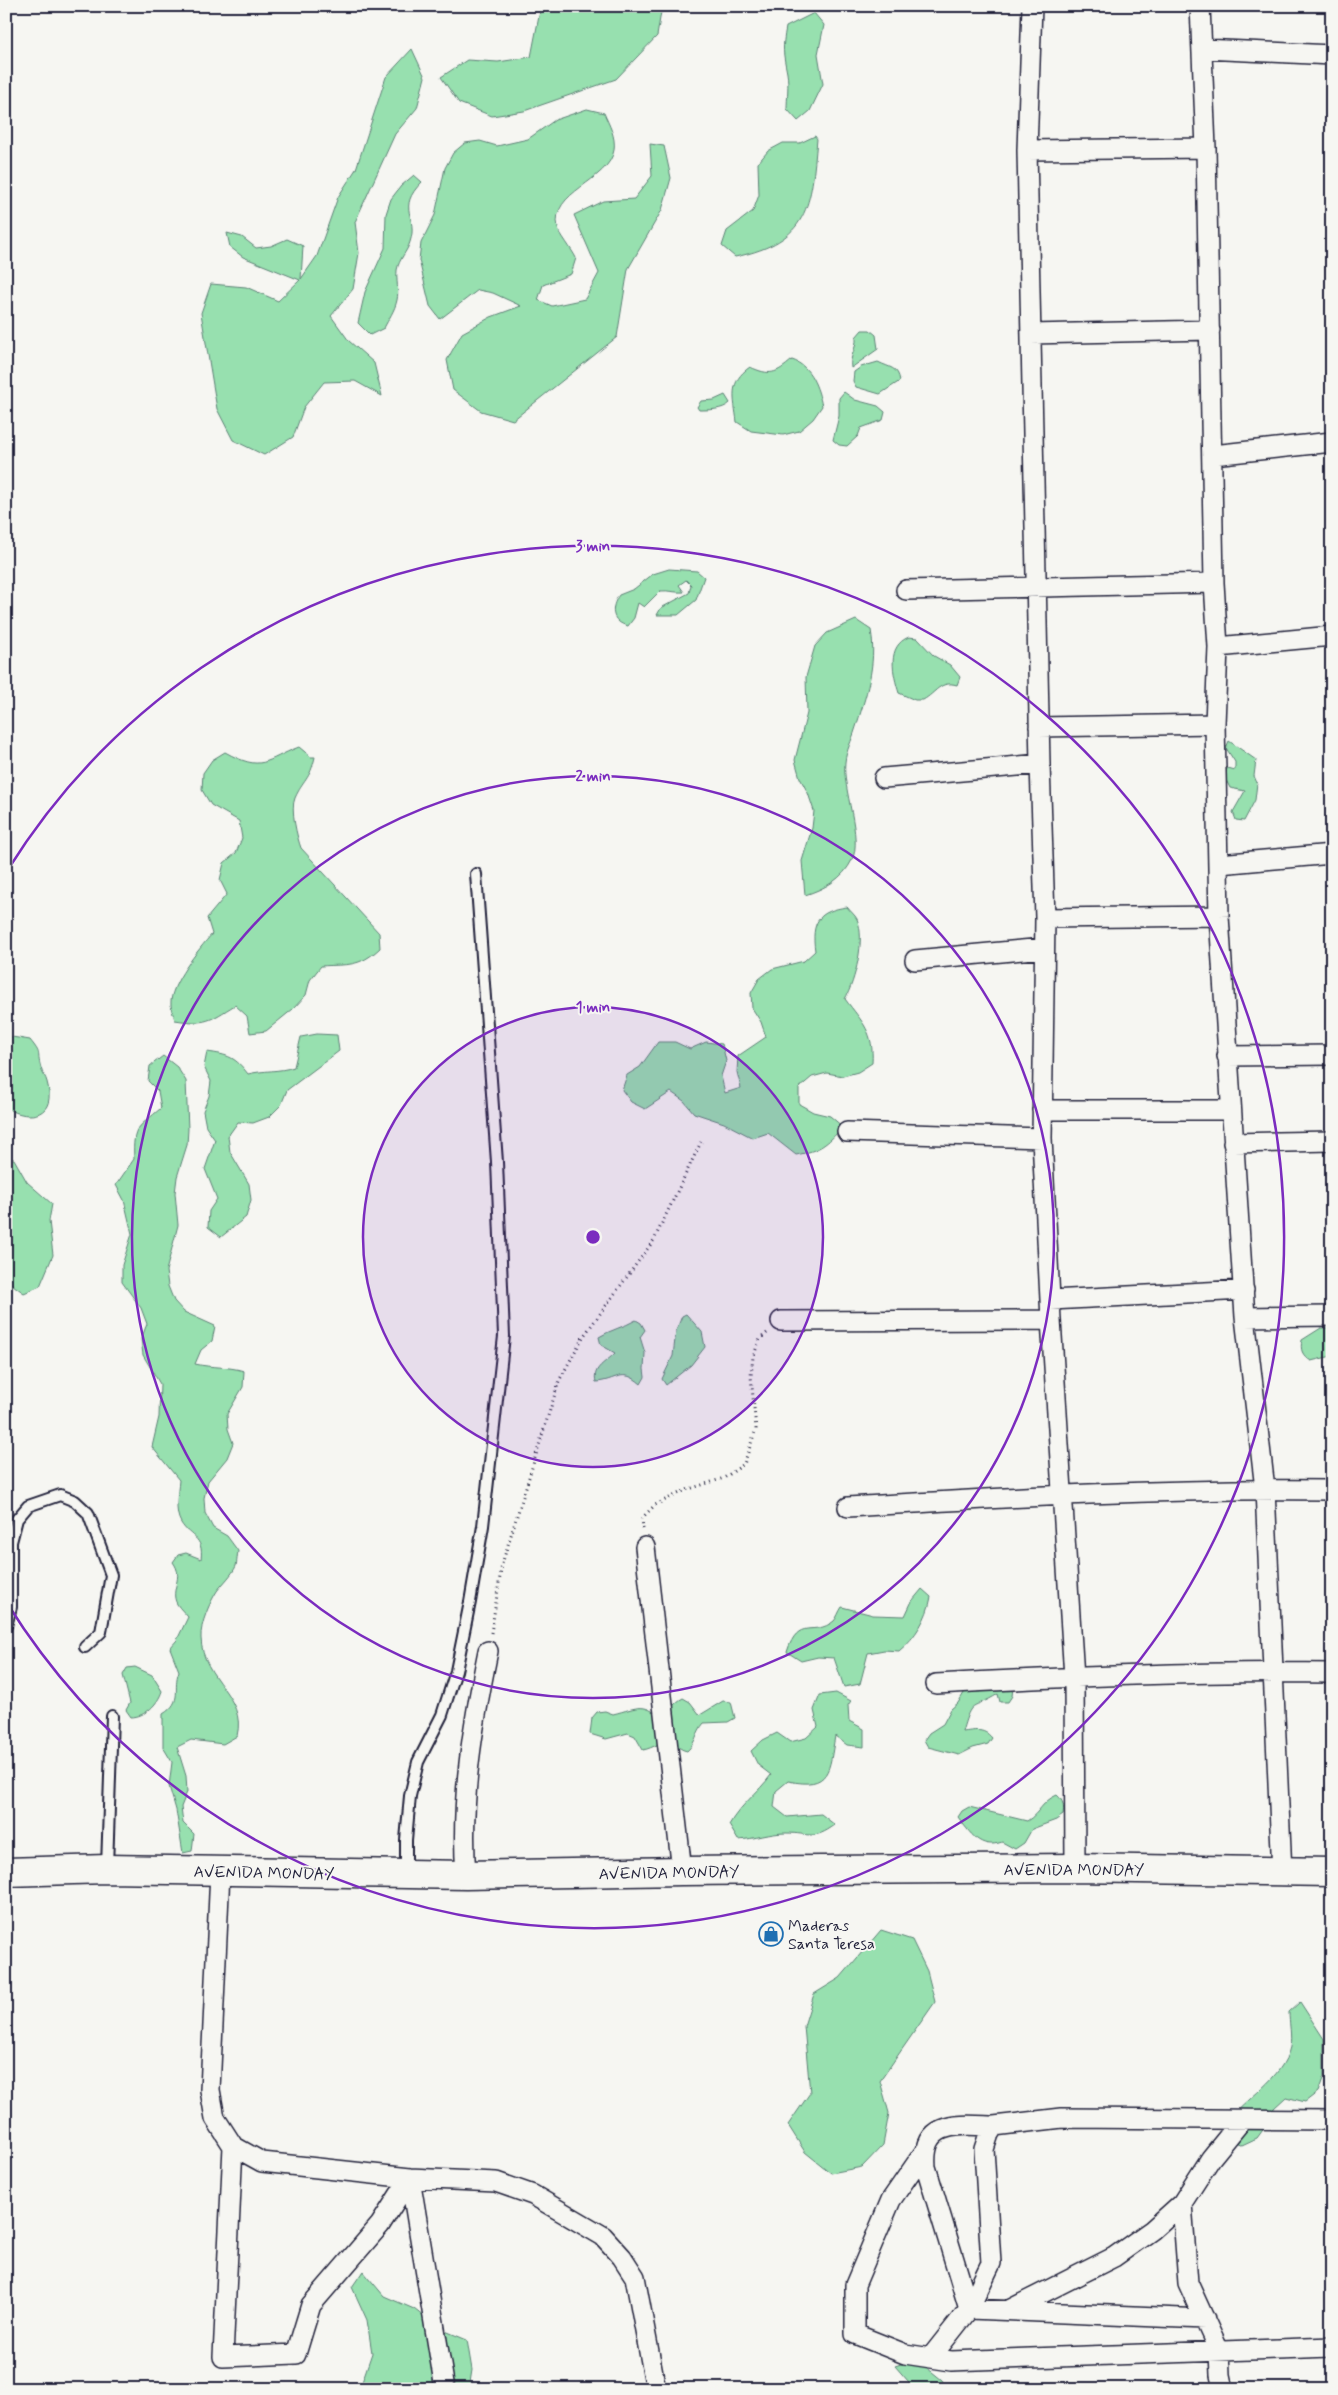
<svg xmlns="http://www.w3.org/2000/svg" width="1338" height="2395" viewBox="0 0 1338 2395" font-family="Mynerve,sans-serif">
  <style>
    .green { fill: #97e0af; stroke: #5c8175 }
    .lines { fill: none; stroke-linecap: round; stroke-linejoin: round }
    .lane-casing { stroke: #22223b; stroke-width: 14 }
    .street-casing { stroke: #22223b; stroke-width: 22 }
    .secondary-casing { stroke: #22223b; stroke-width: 31 }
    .path { stroke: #22223b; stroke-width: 3; stroke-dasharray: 1 4; stroke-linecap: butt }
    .lane { stroke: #f6f6f2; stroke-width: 10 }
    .street { stroke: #f6f6f2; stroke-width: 19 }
    .secondary { stroke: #f6f6f2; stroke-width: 28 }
    .ring { fill: none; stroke: #7b2cbf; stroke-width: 2.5 }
    .labels { text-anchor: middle; stroke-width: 4; stroke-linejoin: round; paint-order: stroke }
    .street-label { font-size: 16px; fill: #22223b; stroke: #f6f6f2 }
    .poi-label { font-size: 16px; fill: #22223b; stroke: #f6f6f2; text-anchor: start }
    .centre { fill: #7b2cbf; stroke: #f6f6f2; stroke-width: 2.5 }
    .ring-label { font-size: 15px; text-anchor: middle; font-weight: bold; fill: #7b2cbf; stroke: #f6f6f2; stroke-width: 4; stroke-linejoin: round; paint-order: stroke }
  </style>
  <rect width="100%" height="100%" fill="#f6f6f2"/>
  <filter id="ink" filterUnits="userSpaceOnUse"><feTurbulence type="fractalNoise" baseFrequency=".02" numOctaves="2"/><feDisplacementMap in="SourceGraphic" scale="10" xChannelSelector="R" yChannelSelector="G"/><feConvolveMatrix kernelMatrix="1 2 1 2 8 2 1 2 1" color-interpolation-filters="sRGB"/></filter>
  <g filter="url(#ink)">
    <path class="green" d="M541 6H662L657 36 616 79 524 111 492 116 459 103 441 77 467 60 498 62 531 57Z
      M814 13 824 25 818 54 823 84 810 111 798 121 787 109C787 98 789 84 787 73 783 52 782 49 786 27Z
      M412 49 425 77 417 108 395 134 355 222 359 253 353 289 331 316 349 341 374 363 382 396 355 381 324 382 304 407 293 437 264 455 233 440 217 409 201 313 211 284 246 287 278 301 300 280 243 257 230 247 227 233 242 237 256 248 271 246 287 239 303 246 301 279 317 256 338 197 356 169 386 77Z
      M587 109 604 113C609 125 616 136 614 150 609 182 549 191 558 228 559 233 573 251 576 258L571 274 543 285 538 300 552 306 585 299 599 273 574 215 603 201 634 199 652 176 650 144 664 146 671 178 662 210 628 269 617 337 513 420 481 411 453 390 447 360 462 333 491 317 521 306 493 293 478 290 440 319 430 306 419 260 421 243 435 215 445 168 453 153 465 143 480 141 497 146 528 139 555 120Z
      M815 136 817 139C811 206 810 241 735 257L722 246 727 231 753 211 759 195 758 163 768 151 783 143H800Z
      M414 175 422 182C395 209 419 216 410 242 407 252 399 259 397 270 396 280 399 291 397 300 395 310 388 320 384 328L370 335 358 323 365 292 385 248 386 214 391 199 401 186Z
      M862 330H870L876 335 878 349 851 368C849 356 857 349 856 337Z
      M792 360C811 366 818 388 822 406L813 419 799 431 783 435 751 431 737 422C734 398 728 382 750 367 770 376 776 374 792 360Z
      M878 362C890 368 898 367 900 381L880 394 856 387 853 381 854 372 861 367Z
      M844 392 855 400 878 406 885 412 883 420 861 428 858 436 847 446 839 445 833 440 839 416V398Z
      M725 395 730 403C723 410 709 410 699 410L697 407 701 401 714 400Z
      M669 569 697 571 704 577 696 600 678 615H657L661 608 689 593 691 585 686 580 679 585 684 592C675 593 669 590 660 591L644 607 638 603 634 618 628 626C611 622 610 608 619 595L634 589 653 574Z
      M856 620 871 630C877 665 866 696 855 730 852 740 846 751 845 762 842 789 863 837 852 860 843 879 824 889 805 895L802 861 812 828 814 811 808 793 800 778 795 760 807 713 806 677 815 646 827 633Z
      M909 637 917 638 934 656 950 665 960 677 957 685C940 680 936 693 923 700H915L899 693C893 674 886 646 909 637Z
      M1229 741 1256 760 1254 776 1257 783 1255 800 1244 821 1236 820 1233 812 1245 791 1230 788 1223 774 1228 768 1235 770V762L1226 748Z
      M299 747 311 757H315C310 780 303 780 295 798 290 809 297 837 301 848L379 933 380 948C359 968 347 964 321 966L310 980 306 995 293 1009 266 1031 250 1033 247 1016 235 1005C209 1021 207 1025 175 1020 174 1016 171 1010 171 1005 169 985 199 949 212 934L207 918 227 894 220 880 224 863 236 853 242 838 239 821 211 805 202 790 203 773 212 760 225 752C263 773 265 760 299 747Z
      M847 907C850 911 855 915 857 919 866 939 855 981 845 999 863 1023 874 1032 872 1063L858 1072 843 1076 827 1073 812 1077 799 1088V1104L813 1112 830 1116 843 1127C826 1145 821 1150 796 1155L768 1133 753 1138 724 1123 694 1113 684 1101 671 1092 645 1109 631 1102 622 1090 627 1075 640 1067 658 1042H675L690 1049 706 1042 722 1044 726 1061 721 1076 725 1093 741 1088 737 1072 738 1056 766 1037 761 1022 752 1008 751 993 759 979 772 969 804 961 815 951C811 922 818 911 847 907Z
      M317 1034 337 1035 339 1051 287 1090 281 1105 269 1117 253 1123 238 1122 228 1136 230 1152 249 1184 251 1200 246 1217 221 1237 208 1227 209 1211 217 1199 205 1169 215 1140 206 1127 203 1111 209 1096 211 1081 204 1067 207 1052C229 1055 235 1057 248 1074 264 1070 279 1072 294 1067L301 1037Z
      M6 1036 30 1040C43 1056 36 1051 41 1068 42 1073 46 1077 47 1082 57 1116 31 1122 6 1108Z
      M163 1056 177 1067 186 1081 188 1129 187 1145 177 1177 175 1193 178 1225 166 1271 168 1286 174 1301 184 1312 215 1326 212 1341 201 1350 195 1364C212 1368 228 1366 244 1371L243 1387 227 1414 228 1429 233 1443 227 1458 208 1481 204 1498 205 1513 213 1528 227 1536 238 1551C237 1556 237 1562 236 1566 232 1575 223 1583 217 1591 210 1602 200 1624 201 1638 202 1680 247 1696 237 1736L223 1744 191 1740 177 1747 186 1776 187 1792 181 1807 183 1823 194 1834 192 1851 183 1853 176 1810 169 1786 172 1762 163 1747V1714C184 1701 172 1689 179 1671L170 1648 177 1640 188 1617C185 1613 180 1609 177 1604 169 1589 185 1578 173 1562L178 1555 186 1553 201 1559C204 1536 190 1538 181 1523 174 1511 178 1494 179 1480L152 1447 159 1417 160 1384 143 1355 141 1339 147 1324 141 1308 122 1282V1265L132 1234 124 1200 116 1185 134 1159C132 1125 139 1128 161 1108L158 1091 148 1081 150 1066Z
      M6 1159H14L27 1182 52 1204 49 1221 53 1255 40 1286 24 1293 6 1280Z
      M686 1314 702 1332 705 1347 691 1365 666 1385 662 1379 673 1356 676 1331 682 1316Z
      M636 1320 641 1323 645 1330 640 1337 645 1353 644 1369 645 1377 641 1384C622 1367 616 1381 596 1382 592 1367 606 1363 615 1353L601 1345 599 1337C610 1330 624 1327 636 1320Z
      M1321 1328H1332V1356L1311 1361C1302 1355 1300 1350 1302 1340Z
      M922 1589 931 1597C927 1618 916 1637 899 1651L884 1650 868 1653 860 1684 844 1687 834 1658 818 1657 801 1661 787 1652C799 1615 813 1638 834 1621 837 1618 839 1611 842 1607L873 1615 905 1616 912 1601Z
      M135 1667 152 1675 162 1691C158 1704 145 1717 131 1717L126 1710 130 1703 123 1675 127 1668Z
      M975 1685 991 1691 1013 1688 1012 1696 1008 1702H1000L998 1694C971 1711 972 1697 962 1732 974 1731 983 1727 992 1738L988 1744 973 1748 959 1755 928 1747 924 1740 929 1733 943 1724 951 1709 958 1703 967 1688Z
      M836 1693 851 1701 848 1705 849 1721 864 1729V1747L847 1745 835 1736C829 1770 831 1790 788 1781L776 1791 774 1807 787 1817 821 1814 835 1825C813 1841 810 1833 786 1833 770 1833 755 1839 738 1840L729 1825C740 1805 758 1793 771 1775L758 1765 751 1751 763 1740 777 1733 790 1742 806 1738 818 1727 814 1710 820 1695Z
      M683 1698 690 1702 700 1715 723 1701 731 1702 735 1718 728 1722 704 1723C696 1732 696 1743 687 1751 681 1750 678 1746 673 1744 661 1740 654 1748 643 1750L635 1736 628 1733 606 1739 590 1734 592 1718 597 1712 605 1711 613 1714C638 1708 646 1700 664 1723 669 1712 672 1704 683 1698Z
      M1057 1795C1064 1801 1064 1807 1063 1815L1056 1820 1032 1829 1024 1843 1015 1849 1002 1842C980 1850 970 1833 958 1817L962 1811 969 1807 1027 1821C1040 1813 1042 1801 1057 1795Z
      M881 1930 912 1940 927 1971 935 2002 880 2081 889 2113 883 2145 862 2167 831 2173 805 2152 788 2125 810 2093 804 2026 814 1994 840 1978Z
      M1300 2002 1324 2039V2076L1318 2092 1305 2102 1286 2097 1274 2108 1268 2123 1257 2138 1242 2145 1228 2139 1227 2123C1245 2098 1283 2079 1290 2047 1292 2036 1289 2023 1289 2012Z
      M363 2271 384 2296 414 2309 438 2328 467 2340 472 2370 469 2389H366L361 2385 372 2353 367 2320 352 2287Z
      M916 2359 942 2380 947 2389H915L895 2366Z"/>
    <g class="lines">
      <g class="lane-casing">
        <path id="lane" d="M6 1626 11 1607V1542L17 1519 28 1506 60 1495 75 1501 88 1513 111 1575 101 1632 85 1647
          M107 1867 112 1716
          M406 1874V1840L410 1796 418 1762 442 1715 456 1671 470 1602 483 1526 504 1336 497 1162 476 874"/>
      </g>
      <g class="street-casing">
        <path id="street" d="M1032 6 1027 150 1040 764 1045 918 1042 1138 1051 1320 1074 1677 1075 1868
          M1200 6 1206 148 1214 583 1218 647 1215 724 1219 916 1245 1317 1265 1489 1282 1873
          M1203 49 1332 55
          M1027 150 1206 148
          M1031 334 1210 330
          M1213 455 1332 442
          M906 590 1214 583
          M1218 647 1332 636
          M1039 727 1215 724
          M884 778 1040 764
          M1219 864 1332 854
          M1045 918 1219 916
          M915 960 1044 948
          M1227 1056 1332 1055
          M1042 1110H1231
          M847 1132 1042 1138
          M1233 1143 1332 1141
          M1051 1300 1244 1290
          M1245 1317 1332 1316
          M781 1321 1051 1320
          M848 1507C1009 1497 1170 1488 1332 1490
          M645 1547 682 1871
          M936 1684C1068 1677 1200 1671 1332 1673
          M220 1872 210 2090 215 2118 233 2146 262 2162 410 2178 496 2182 533 2195 603 2236 622 2257 635 2277 656 2389
          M466 1875C460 1799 473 1725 488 1651
          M994 2126C959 2125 922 2119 926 2167L969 2309 1205 2319
          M233 2146 223 2357 296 2354 311 2305 380 2225 410 2178
          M925 2151 891 2200 855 2285V2334L905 2354 951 2361 1332 2347
          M410 2178 445 2389
          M1182 2203 1188 2283 1219 2351 1220 2375 1223 2389
          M1009 2310 1114 2257 1152 2230 1182 2203 1211 2158 1242 2120
          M931 2357 969 2309 991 2263 984 2149 989 2134 994 2126 1062 2118 1332 2120"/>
      </g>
      <g class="secondary-casing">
        <path id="secondary" d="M6 1872 107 1869 466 1875 682 1871 1075 1868 1332 1872"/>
      </g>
      <path class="path" d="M643 1529 642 1518 655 1505 686 1490 724 1478 744 1464 756 1429 751 1376 753 1357 760 1339 767 1333
        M491 1633 502 1564 559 1381 583 1337 654 1240 701 1142"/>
      <use href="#lane" class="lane"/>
      <use href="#street" class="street"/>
      <use href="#secondary" class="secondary"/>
    </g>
  </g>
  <circle cx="593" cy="1237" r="230" fill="#7b2cbf" fill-opacity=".12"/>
  <g class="ring">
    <circle cx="593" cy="1237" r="230"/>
    <circle cx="593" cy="1237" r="461"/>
    <path d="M7 871A691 691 0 1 1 7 1603"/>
  </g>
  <defs>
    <g id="shop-ring" transform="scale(1.25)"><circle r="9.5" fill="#f6f6f2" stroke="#1f6fb2" stroke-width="1.5"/><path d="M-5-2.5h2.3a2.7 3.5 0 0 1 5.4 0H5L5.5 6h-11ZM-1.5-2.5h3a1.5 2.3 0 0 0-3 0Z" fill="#1f6fb2"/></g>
  </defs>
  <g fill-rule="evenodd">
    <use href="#shop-ring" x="771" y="1934"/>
  </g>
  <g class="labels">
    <g class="street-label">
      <text x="1074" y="1875">AVENIDA MONDAY</text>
      <text transform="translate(264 1872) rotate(1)" y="6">AVENIDA MONDAY</text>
      <text transform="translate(669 1872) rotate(-1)" y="6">AVENIDA MONDAY</text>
    </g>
    <g class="poi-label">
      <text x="788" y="1931">Maderas<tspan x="788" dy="18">Santa Teresa</tspan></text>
    </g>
  </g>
  <circle cx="593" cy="1237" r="8" class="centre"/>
  <g class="ring-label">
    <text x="593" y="551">3 min</text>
    <text x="593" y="781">2 min</text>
    <text x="593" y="1012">1 min</text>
  </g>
  <rect width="1338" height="2395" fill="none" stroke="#f6f6f2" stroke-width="25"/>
  <rect x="12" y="12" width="1313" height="2370" fill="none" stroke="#22223b" stroke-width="2" filter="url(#ink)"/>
</svg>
